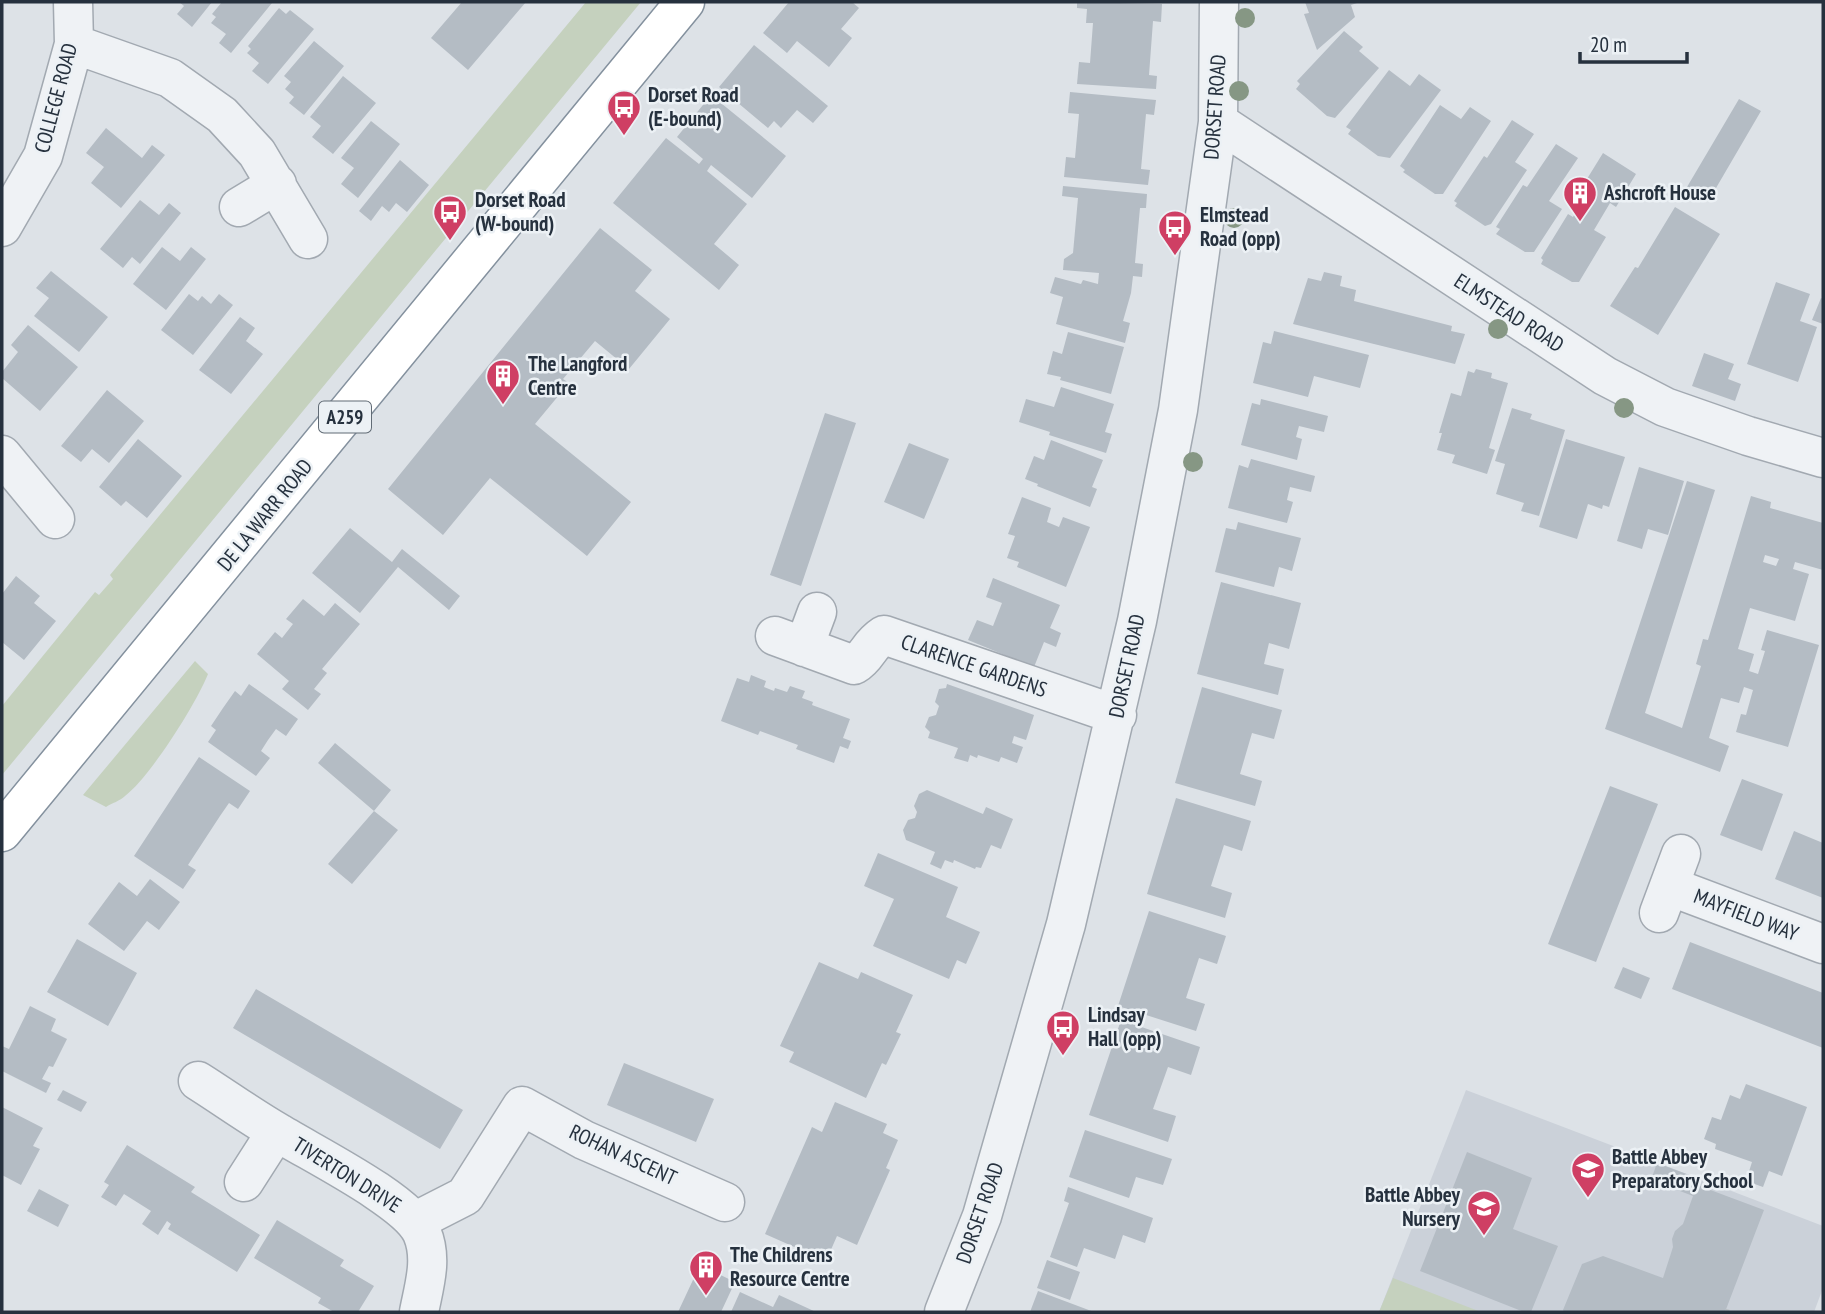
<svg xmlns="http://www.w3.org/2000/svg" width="1825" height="1314" viewBox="0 0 1825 1314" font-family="'PT Sans Narrow',sans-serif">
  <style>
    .built { fill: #cbd1d9 }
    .green { fill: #c5d1be }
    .building { fill: #b4bcc4; fill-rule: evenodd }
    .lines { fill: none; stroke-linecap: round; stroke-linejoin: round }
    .minor-casing { stroke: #a2a9b1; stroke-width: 41 }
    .highway-casing { stroke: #84919e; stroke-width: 41 }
    .path { stroke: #bbc0c5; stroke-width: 4.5; stroke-dasharray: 5 5; stroke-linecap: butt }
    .minor { stroke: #eff2f5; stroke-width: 38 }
    .highway { stroke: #fff; stroke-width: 38 }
    .tree { fill: #869784 }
    .labels { text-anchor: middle; stroke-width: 5; stroke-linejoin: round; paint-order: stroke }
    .shield { fill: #ecf1f5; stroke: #616b75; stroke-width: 2 }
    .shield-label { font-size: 19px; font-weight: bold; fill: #26313e }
    .poi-label { font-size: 21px; font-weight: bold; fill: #26313e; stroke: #ecf1f5; text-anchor: start }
    .street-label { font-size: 21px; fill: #26313e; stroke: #ecf1f5 }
  </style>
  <rect width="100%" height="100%" fill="#dde2e7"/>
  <path class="built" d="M1466 1090 1823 1226V1288L1814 1312H1379Z"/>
  <path class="green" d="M586 2H641L2 775V706L95 592 99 595 113 579 110 575Z
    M195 661 208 674C196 704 150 777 125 796 120 801 112 803 106 807L83 795Z
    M1393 1278 1481 1312H1379Z"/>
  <path class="building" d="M179 2H212L192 27 177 14 184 6Z
    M222 2 272 3 231 53 219 43 226 34 211 23 216 17 212 14Z
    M462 2H526L468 70 431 38Z
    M789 2H852L859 8 841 29 852 38 829 67 797 41 787 53 763 33Z
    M1077 2 1162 4 1161 22 1153 21 1149 75 1157 76 1156 89 1077 84 1079 62 1090 63 1093 23H1086L1087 9 1077 8Z
    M1305 2H1360L1351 5 1355 17 1317 50 1304 14 1309 13Z
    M279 8 286 14 290 10 314 29 268 84 252 71 259 63 247 53 251 49 248 46Z
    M1344 31 1363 47 1359 51 1379 68 1335 118 1327 116 1296 89 1300 84 1297 81Z
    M314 41 344 66 304 115 289 103 294 97 285 89 291 82 284 76Z
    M754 45 828 106 813 123 797 110 781 128 774 121 768 128 719 87Z
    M1389 70 1410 86 1419 74 1441 90 1390 158 1378 156 1348 134 1351 130 1346 127Z
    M343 76 376 103 333 154 312 137 321 126 310 117Z
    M1070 92 1156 100 1154 115 1146 114 1141 169 1150 170 1148 185 1064 177 1066 157 1075 158 1079 114 1068 113Z
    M711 95 786 156 752 198 711 165 707 171 747 204 714 244 739 265 719 290 613 203 666 138 699 164 703 159 677 137Z
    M1739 99 1761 111 1709 200 1687 187Z
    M1440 105 1461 119 1470 107 1491 121 1443 194H1435L1403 172 1405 170 1400 166Z
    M1512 120 1534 134 1515 162 1527 170 1491 224 1485 226 1455 206 1457 203 1454 201 1484 156 1487 158Z
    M371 121 400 144 358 198 341 184 354 168 341 158Z
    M106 128 142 158 152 145 165 155 121 208 91 183 104 167 86 153Z
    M1556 144 1578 158 1549 201 1562 209 1534 252H1525L1496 234 1500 229 1496 227 1523 185 1527 187Z
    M1603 153 1636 174 1616 207 1610 203 1594 230 1606 237 1579 282H1572L1541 264 1543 260 1541 258 1568 214 1573 217 1588 191 1582 187Z
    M400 160 429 185 407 212 396 203 389 212 382 206 371 221 359 211Z
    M1063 186 1147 194 1146 208H1140L1135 263 1143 264 1142 277 1133 276 1131 293 1123 321 1130 323 1125 343 1056 324 1063 297 1050 293 1055 277 1081 284 1083 280 1098 284 1099 273 1063 270 1064 259 1073 253 1078 198 1062 196Z
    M140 200 159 215 169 203 181 213 140 264 132 257 123 268 100 249Z
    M1675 207 1720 234 1658 335 1610 306 1635 267 1638 268Z
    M600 228 652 270 635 291 670 319 629 369 595 341 563 379 569 383 535 424 631 502 587 556 490 478 443 535 388 489Z
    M162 247 180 261 191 247 206 259 166 310 133 284Z
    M51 271 108 317 79 352 34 316 49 298 36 288Z
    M1324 272 1342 276 1340 286 1356 290 1354 301 1452 326 1451 331 1465 334 1455 364 1293 324 1308 278 1321 281Z
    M1776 282 1810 294 1800 321 1817 327 1798 382 1747 364Z
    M189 294 198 301 202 296 211 304 219 294 233 305 193 355 161 330Z
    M1821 298 1823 299V324L1812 320Z
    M240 317 255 328 246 341 263 354 231 394 199 370Z
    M28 325 78 367 40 411 2 378V372L18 352 11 345Z
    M1274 331 1369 355 1360 388 1314 376 1308 397 1253 383 1263 342 1271 344Z
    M1068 332 1124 347 1111 394 1060 380 1061 377 1047 374 1053 351 1062 354Z
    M1704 353 1734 364 1728 379 1741 384 1735 401 1692 386Z
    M1476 369 1492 373 1491 378 1508 383 1489 448 1495 450 1487 474 1452 463 1455 455 1437 450 1442 433H1439L1451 393 1461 396 1468 371 1474 373Z
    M1061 387 1114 404 1105 432 1112 434 1106 453 1049 435 1050 432 1019 422 1026 399 1054 407Z
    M107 390 144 421 109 463 92 449 81 462 61 446Z
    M1261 399 1328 416 1324 432 1299 426 1296 437 1302 439 1297 460 1241 445 1252 403 1260 405Z
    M1512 408 1532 414 1530 419 1565 430 1539 516 1521 511 1524 503 1496 494 1505 464 1495 461Z
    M825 413 856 423 801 586 770 575Z
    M138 439 182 476 147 518 126 501 121 506 99 487Z
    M1566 439 1625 457 1609 507 1603 505 1602 509 1588 504 1577 539 1539 527Z
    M1051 440 1103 460 1092 487 1097 489 1090 507 1037 486 1038 484 1025 479 1034 456 1044 460Z
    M909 443 949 459 924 519 884 502Z
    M1251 459 1315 476 1311 492 1290 487 1287 500 1293 502 1287 523 1228 508 1239 465 1248 468Z
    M1639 467 1684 481 1668 535 1648 529 1642 549 1617 541Z
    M1687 481 1715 490 1645 713 1682 728 1701 666 1696 664 1703 639 1708 640 1751 496 1771 502 1770 508 1823 523V570L1795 562 1793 569 1809 574 1795 621 1750 608 1738 649 1754 654 1749 671 1758 674 1765 651 1761 650 1767 630 1819 645 1788 747 1736 732 1741 714 1746 715 1753 690 1744 687 1739 703 1721 698 1709 738 1729 746 1720 772 1605 729ZM1765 555 1779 559 1776 566 1763 562Z
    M1022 497 1051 508 1047 522 1059 527 1063 517 1090 527 1066 587 1017 567 1019 562 1007 558 1015 536 1008 534Z
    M1238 522 1301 538 1292 571 1279 567 1274 587 1215 572 1226 528 1236 530Z
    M350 528 392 562 402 549 460 596 449 610 398 567 360 613 312 573Z
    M16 576 40 596 34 603 56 621 24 660 2 642V594Z
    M993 578 1060 605 1050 628 1061 633 1056 647 1044 642 1034 667 968 640 977 620 993 626 1002 603 986 597Z
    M1221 582 1301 603 1289 649 1269 643 1264 664 1284 669 1278 695 1197 674Z
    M303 599 324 616 335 603 360 624 322 669 327 673 314 689 321 694 308 710 282 689 289 681 257 654 275 632 282 638 293 624 286 619Z
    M751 675 766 681 764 687 774 691 775 688 787 692 790 686 805 691 802 698 813 702 812 705 850 719 843 738 851 741 848 749 840 746 834 763 796 749 798 745 760 731 758 735 721 721 737 678 749 682Z
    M249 684 298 719 286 736 276 729 268 740 261 751 270 758 256 776 208 742 216 730 211 726 223 708 235 691 241 696Z
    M947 684 1034 715 1026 740 1014 736 1012 743 1023 747 1017 763 1001 757 999 762 978 755 977 758 970 755 968 762 954 758 958 748 928 738 930 732 925 727 929 717 936 715 939 706 935 702 939 689 946 688Z
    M1202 687 1282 710 1274 739 1252 733 1240 774 1262 781 1255 806 1175 783Z
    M335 743 391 790 374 811 398 830 352 884 328 864 374 811 318 763Z
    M199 757 250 791 238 809 229 803 220 816 188 865 196 870 183 889 134 856Z
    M1742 779 1783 794 1762 851 1720 835Z
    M1610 786 1658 804 1596 962 1548 944Z
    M927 790 983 814 986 807 1013 819 1001 849 991 845 981 868 976 867 975 869 954 860 953 863 945 860 941 869 930 864 935 852 906 840 903 830 908 820 915 818 917 812 914 806 919 794Z
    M1176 798 1251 821 1242 851 1224 845 1211 886 1232 893 1225 918 1147 894Z
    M1794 831 1823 843V898L1775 879Z
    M878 853 958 887 946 917 980 932 966 964 957 960 949 979 873 946 894 899 864 886Z
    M150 879 180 902 159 930 147 921 124 951 88 924 119 882 137 896Z
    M1149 911 1226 936 1217 964 1199 958 1186 998 1205 1004 1196 1031 1118 1006Z
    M77 939 137 973 108 1026 47 992Z
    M1690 942 1823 993V1048L1672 989Z
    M819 962 858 979 861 972 913 995 896 1032 901 1034 886 1065 882 1063 866 1098 789 1062 794 1052 780 1046Z
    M1623 967 1650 978 1641 999 1614 988Z
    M256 989 463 1110 440 1149 233 1028Z
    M30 1006 56 1019 51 1031 67 1039 53 1067 49 1066 42 1079 51 1083 46 1093 2 1071V1046L9 1049Z
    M1121 1020 1200 1047 1191 1075 1168 1067 1153 1109 1176 1116 1168 1142 1089 1115Z
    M624 1063 714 1099 696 1142 607 1105Z
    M1746 1084 1807 1107 1782 1176 1769 1171 1763 1187 1746 1181 1752 1162 1715 1149 1716 1144 1704 1139 1712 1117 1721 1120 1730 1095 1740 1099Z
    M63 1090 87 1102 81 1112 57 1100Z
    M835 1102 887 1124 883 1133 898 1140 886 1168 890 1170 857 1245 837 1236 826 1261 765 1234 812 1127 822 1132Z
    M2 1107 43 1128 33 1146 40 1149 21 1185 2 1175Z
    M1085 1130 1172 1159 1163 1185 1136 1177 1129 1198 1069 1177Z
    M127 1145 195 1187 191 1192 260 1235 237 1272 168 1229 171 1224 167 1221 158 1235 142 1224 151 1211 124 1194 116 1206 101 1197 109 1185 104 1182Z
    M1467 1152 1532 1178 1513 1229 1558 1246 1531 1312H1524L1420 1271Z
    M1657 1163 1700 1179 1697 1185 1764 1210 1725 1312H1564L1563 1310 1582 1264 1603 1256 1663 1278 1673 1247 1672 1239 1675 1231 1683 1224 1693 1196 1651 1180Z
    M1068 1187 1153 1218 1145 1243 1123 1235 1115 1259 1084 1248 1077 1267 1050 1257 1069 1203 1064 1201Z
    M39 1189 69 1205 58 1227 27 1211Z
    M277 1220 344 1260 340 1266 374 1286 358 1312H334L318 1303 321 1298 254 1258Z
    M1047 1260 1080 1272 1070 1300 1037 1288Z
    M700 1265 735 1282 721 1312H678Z
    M1038 1291 1094 1312H1030Z
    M740 1292 773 1307 779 1295 816 1312H731Z"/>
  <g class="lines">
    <g class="minor-casing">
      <path id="minor" d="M74 44 170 78 222 115 257 153 308 239
        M1218 122 1605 376 1665 407 1748 436 1823 458
        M239 207 277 184
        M2 227 43 156 74 44 73 2
        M2 455 55 519
        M775 636 854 665C869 656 867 646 884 635L1117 715
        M804 647 817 612
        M1669 886 1823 944
        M1659 913 1681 854
        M198 1081C225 1098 251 1117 279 1133 313 1154 408 1201 422 1233 433 1259 424 1286 419 1312
        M244 1182 276 1132
        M416 1221 465 1196 522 1106 584 1140 725 1202
        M944 1312 982 1216 1066 924 1137 621 1178 410 1218 122 1219 2"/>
    </g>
    <g class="highway-casing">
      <path id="highway" d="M2 832 685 2"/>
    </g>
    <path class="path" d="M1725 1311 1729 1312"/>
    <use href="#minor" class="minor"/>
    <use href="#highway" class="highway"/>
  </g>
  <g class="tree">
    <circle cx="1245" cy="18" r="10"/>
    <circle cx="1239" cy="91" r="10"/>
    <circle cx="1234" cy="218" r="10"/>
    <circle cx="1498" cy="329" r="10"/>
    <circle cx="1624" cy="408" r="10"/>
    <circle cx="1193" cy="462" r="10"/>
  </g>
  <defs>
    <g id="bus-pin" transform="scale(1.75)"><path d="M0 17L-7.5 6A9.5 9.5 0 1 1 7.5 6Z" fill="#cf3f64" stroke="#ecf1f5"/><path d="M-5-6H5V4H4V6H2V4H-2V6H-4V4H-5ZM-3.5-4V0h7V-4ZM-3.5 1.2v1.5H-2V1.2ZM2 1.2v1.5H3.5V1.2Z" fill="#fff"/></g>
    <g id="building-pin" transform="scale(1.75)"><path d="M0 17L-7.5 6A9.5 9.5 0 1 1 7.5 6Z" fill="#cf3f64" stroke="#ecf1f5"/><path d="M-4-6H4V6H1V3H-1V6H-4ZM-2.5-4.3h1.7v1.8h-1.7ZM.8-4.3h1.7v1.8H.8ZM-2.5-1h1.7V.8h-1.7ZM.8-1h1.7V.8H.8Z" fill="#fff"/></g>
    <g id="school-pin" transform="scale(1.75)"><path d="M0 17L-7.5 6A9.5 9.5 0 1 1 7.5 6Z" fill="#cf3f64" stroke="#ecf1f5"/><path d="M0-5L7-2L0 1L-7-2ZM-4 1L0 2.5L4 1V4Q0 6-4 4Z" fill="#fff"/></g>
  </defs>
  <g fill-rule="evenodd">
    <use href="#bus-pin" x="624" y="107"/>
    <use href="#building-pin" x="1580" y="193"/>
    <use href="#bus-pin" x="450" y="212"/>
    <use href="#bus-pin" x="1175" y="227"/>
    <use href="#building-pin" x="503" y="376"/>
    <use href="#bus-pin" x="1063" y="1027"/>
    <use href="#school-pin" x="1588" y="1169"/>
    <use href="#school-pin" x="1484" y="1207"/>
    <use href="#building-pin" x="706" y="1267"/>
  </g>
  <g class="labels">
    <rect class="shield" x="319" y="401.5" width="52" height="31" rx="5"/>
    <g class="shield-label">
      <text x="345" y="424">A259</text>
    </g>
    <g class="poi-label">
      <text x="648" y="102">Dorset Road<tspan x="648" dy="24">(E-bound)</tspan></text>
      <text x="1604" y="200">Ashcroft House</text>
      <text x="475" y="207">Dorset Road<tspan x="475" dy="24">(W-bound)</tspan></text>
      <text x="1200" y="222">Elmstead<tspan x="1200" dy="24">Road (opp)</tspan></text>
      <text x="528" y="371">The Langford<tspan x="528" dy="24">Centre</tspan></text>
      <text x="1088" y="1022">Lindsay<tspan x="1088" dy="24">Hall (opp)</tspan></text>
      <text x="1612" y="1164">Battle Abbey<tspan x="1612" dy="24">Preparatory School</tspan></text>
      <text x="1460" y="1202" text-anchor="end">Battle Abbey<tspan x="1460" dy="24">Nursery</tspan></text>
      <text x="730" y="1262">The Childrens<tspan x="730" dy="24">Resource Centre</tspan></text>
    </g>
    <g class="street-label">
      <text transform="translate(56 98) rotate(-75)" y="7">COLLEGE ROAD</text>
      <text transform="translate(1215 107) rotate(-86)" y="7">DORSET ROAD</text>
      <text transform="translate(1509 313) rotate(33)" y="7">ELMSTEAD ROAD</text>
      <text transform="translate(265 515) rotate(-51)" y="7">DE LA WARR ROAD</text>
      <text transform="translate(974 666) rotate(19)" y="7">CLARENCE GARDENS</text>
      <text transform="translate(1127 666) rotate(-78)" y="7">DORSET ROAD</text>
      <text transform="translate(1746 915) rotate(21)" y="7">MAYFIELD WAY</text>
      <text transform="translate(623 1155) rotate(25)" y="7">ROHAN ASCENT</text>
      <text transform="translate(347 1175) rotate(32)" y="7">TIVERTON DRIVE</text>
      <text transform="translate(980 1213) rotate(-71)" y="7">DORSET ROAD</text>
    </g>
  </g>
  <rect width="1825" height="1314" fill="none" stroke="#26313e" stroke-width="7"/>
  <path d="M1580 52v10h107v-10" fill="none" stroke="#26313e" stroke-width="3.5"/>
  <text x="1590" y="52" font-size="21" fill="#26313e" stroke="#ecf1f5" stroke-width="5" paint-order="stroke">20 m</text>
</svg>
